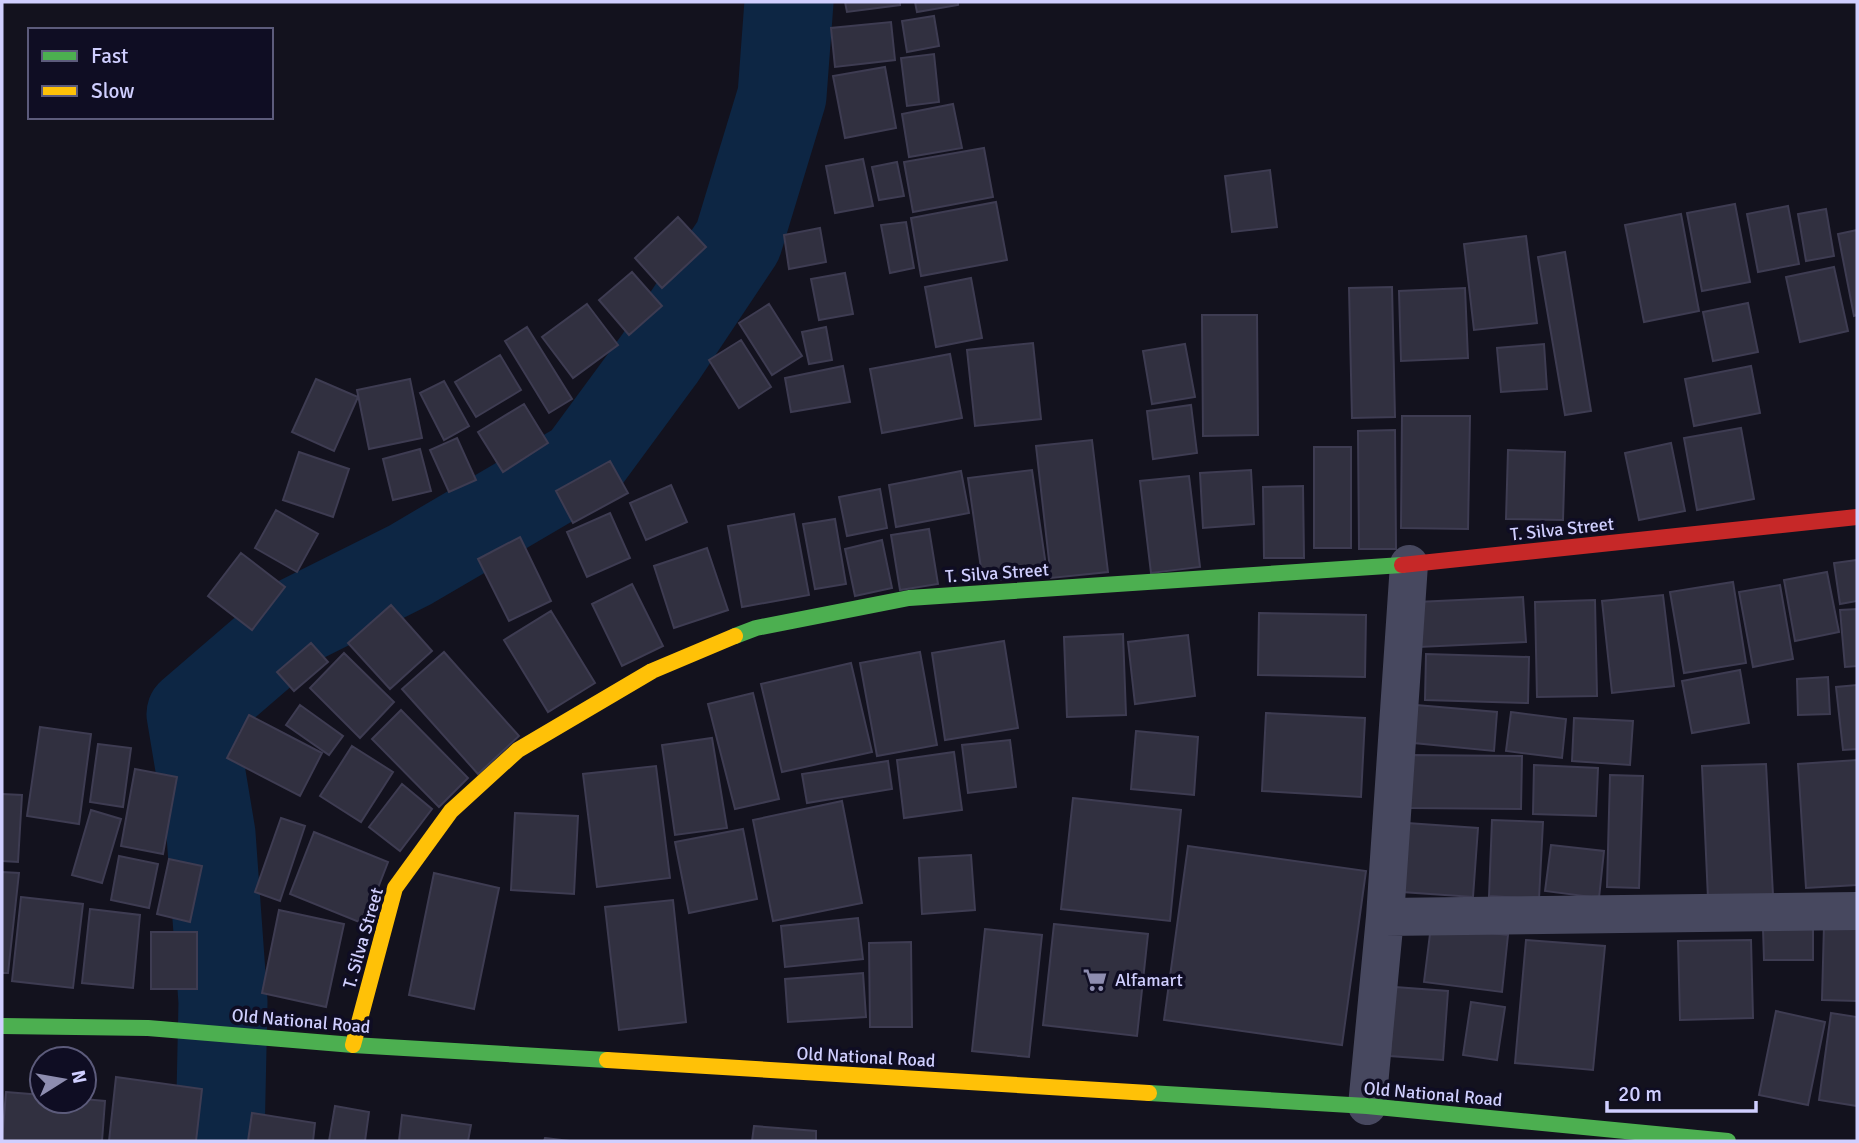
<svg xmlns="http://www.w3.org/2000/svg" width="1859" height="1143" viewBox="0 0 1859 1143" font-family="Signika,sans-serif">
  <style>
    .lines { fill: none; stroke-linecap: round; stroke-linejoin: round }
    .river { stroke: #0d2644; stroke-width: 89 }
    .building { fill: #313040; stroke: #3e3c52; stroke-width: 2 }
    .street { stroke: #47485f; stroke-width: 38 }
    .fast { stroke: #4caf50; stroke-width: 16 }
    .slow { stroke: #ffc107; stroke-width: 16 }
    .jam { stroke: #c62828; stroke-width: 16 }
    .labels { text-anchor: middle; stroke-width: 7; stroke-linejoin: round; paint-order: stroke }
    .street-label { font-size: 18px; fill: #d0cfff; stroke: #0f0d23 }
    .poi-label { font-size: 18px; fill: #d0cfff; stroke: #0f0d23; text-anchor: start }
  </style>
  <rect width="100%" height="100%" fill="#13121e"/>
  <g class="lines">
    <path class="river" d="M220 1141 223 1002 211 834 191 714 300 620 410 565 582 464 660 358 738 241 782 96 789 2"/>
  </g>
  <path class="building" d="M845 2H900V5L847 12Z
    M915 2H958V5L917 12Z
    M934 16 939 46 907 52 902 21Z
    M891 22 895 60 835 67 831 28Z
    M934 54 939 102 907 106 901 58Z
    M885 67 896 128 845 138 833 76Z
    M953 104 962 148 909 157 902 114Z
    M984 148 993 197 913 212 904 162Z
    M863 159 873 206 835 213 826 166Z
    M897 162 904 196 879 200 872 167Z
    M1270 170 1277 227 1232 232 1225 176Z
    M996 202 1007 260 921 276 911 218Z
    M1735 204 1750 282 1702 291 1687 213Z
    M1788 206 1799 264 1758 272 1747 214Z
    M1826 209 1834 256 1806 261 1798 214Z
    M1681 214 1699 311 1644 322 1625 225Z
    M678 217 706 247 662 288 635 258Z
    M906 222 914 268 890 273 881 225Z
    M820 228 826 262 789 269 784 235Z
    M1857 230V315L1854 316 1838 234Z
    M1526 236 1537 323 1474 330 1464 244Z
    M1565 252 1591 411 1565 415 1538 257Z
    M1834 267 1848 331 1800 342 1786 277Z
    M632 272 662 306 629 335 599 300Z
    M845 273 853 314 819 320 811 279Z
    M971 278 982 338 936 347 925 287Z
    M1392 287 1395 417 1352 418 1349 288Z
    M1465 288 1468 358 1401 361 1399 291Z
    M1748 303 1758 352 1713 361 1703 312Z
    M587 304 618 345 573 378 542 337Z
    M769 304 802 356 772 375 739 323Z
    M1202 315H1257L1258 435 1203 436Z
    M527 327 572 399 549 413 505 341Z
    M826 327 832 360 809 364 802 332Z
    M741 340 771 387 739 408 709 360Z
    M1033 343 1041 419 975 426 967 350Z
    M1185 344 1195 397 1152 404 1143 351Z
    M1544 344 1547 389 1501 392 1497 348Z
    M950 354 962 418 882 433 870 369Z
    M500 355 521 390 476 417 455 382Z
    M843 366 850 402 791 412 785 378Z
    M1751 366 1760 413 1694 426 1685 379Z
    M316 379 358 397 334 451 292 432Z
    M410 379 422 438 369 449 357 390Z
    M444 381 469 426 444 440 420 393Z
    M524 404 548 443 503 472 478 432Z
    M1191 405 1197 453 1153 459 1147 411Z
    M1402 416H1470L1468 529 1401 528Z
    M1741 428 1754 499 1697 510 1684 438Z
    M1395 430 1396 549H1359L1358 431Z
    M457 438 476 480 449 492 430 450Z
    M1092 440 1108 572 1051 578 1036 446Z
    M1671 443 1685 511 1639 520 1625 453Z
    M1314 447H1351V548H1314Z
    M420 449 431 491 393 500 383 459Z
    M1508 450 1565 452 1563 520 1506 519Z
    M299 452 349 469 333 517 283 500Z
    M610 461 628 493 573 523 556 491Z
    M1032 470 1047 573 983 582 968 478Z
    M1251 470 1254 524 1203 528 1200 473Z
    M961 471 969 513 896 527 889 485Z
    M1189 476 1200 567 1151 573 1140 481Z
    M671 485 687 522 646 540 630 503Z
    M1303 486 1304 558H1264L1263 487Z
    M880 489 887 528 847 536 839 497Z
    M276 510 318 534 297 572 255 548Z
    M610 513 630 558 587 577 567 532Z
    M794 514 809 595 742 607 728 526Z
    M835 519 846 584 815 589 803 524Z
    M929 529 938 584 900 590 891 535Z
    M520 537 551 601 509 621 478 559Z
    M882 540 892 588 855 596 845 549Z
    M707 548 728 610 674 628 654 566Z
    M241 553 285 587 252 630 208 596Z
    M1857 560V601L1840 604 1834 563Z
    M1827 572 1839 632 1795 641 1784 580Z
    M1733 582 1746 663 1684 673 1670 592Z
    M632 584 663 646 622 666 592 604Z
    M1780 585 1793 659 1753 667 1739 592Z
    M1663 595 1674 686 1612 693 1602 601Z
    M1523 597 1526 642 1419 647 1417 602Z
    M1595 600 1597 696 1537 697 1535 602Z
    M391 605 432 651 390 689 348 643Z
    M1857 609V666L1845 667 1840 610Z
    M551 611 595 683 548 712 504 640Z
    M1259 613 1366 615 1365 677 1258 675Z
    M1123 634 1126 715 1067 717 1064 637Z
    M1188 635 1195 696 1135 704 1128 642Z
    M1004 641 1018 728 945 740 932 653Z
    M311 643 328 662 294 691 277 672Z
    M444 652 519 736 478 774 402 689Z
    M920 652 937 745 877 756 860 663Z
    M344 653 394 702 360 738 310 688Z
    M1426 654 1529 657 1528 703 1425 700Z
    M851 663 872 752 782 772 761 684Z
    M1740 670 1749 723 1692 733 1682 681Z
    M1828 677 1830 714 1798 715 1797 679Z
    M1857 685V749L1843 750 1836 687Z
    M753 693 779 799 735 809 708 704Z
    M300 705 343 736 329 755 286 725Z
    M1416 705 1497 712 1494 751 1414 743Z
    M401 710 468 778 439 807 372 739Z
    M1511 712 1566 719 1562 758 1506 751Z
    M1266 713 1365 718 1361 797 1262 791Z
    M249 715 322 753 300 796 227 758Z
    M1574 718 1633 721 1630 765 1572 761Z
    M40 727 91 734 79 824 27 816Z
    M1136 731 1198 737 1194 795 1131 789Z
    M712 738 727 828 675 835 662 745Z
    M1010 740 1016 787 968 793 962 745Z
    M98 744 131 748 123 807 90 802Z
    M352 746 393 772 361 822 320 796Z
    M954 752 962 810 904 818 897 760Z
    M1410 755 1522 756 1521 809 1409 808Z
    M1857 760V885L1806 888 1798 764Z
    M888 761 892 789 807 803 802 774Z
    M1766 764 1773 895 1708 898 1702 766Z
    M1534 765 1598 768 1596 816 1533 814Z
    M656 766 670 878 597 887 583 774Z
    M135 769 177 777 163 854 121 846Z
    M1610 775 1643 776 1639 888 1607 887Z
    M402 784 432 809 400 851 369 827Z
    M2 794 22 795 18 862 2 861Z
    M1073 798 1181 810 1170 921 1061 909Z
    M842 801 862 903 773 921 753 820Z
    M91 810 121 819 102 883 72 875Z
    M515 813 578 816 574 894 511 890Z
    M281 818 305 826 280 901 255 892Z
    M1492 820 1543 822 1539 899 1489 896Z
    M1407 823 1478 828 1473 897 1402 892Z
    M743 829 757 899 689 913 675 842Z
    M314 832 388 862 364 924 290 894Z
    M1551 845 1604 851 1599 898 1545 891Z
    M1188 846 1366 871 1342 1045 1164 1020Z
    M971 855 975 910 922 914 919 858Z
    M119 856 158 864 149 908 111 900Z
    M169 859 202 866 190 922 157 914Z
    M2 872 19 873 8 973H2Z
    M434 873 499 888 474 1009 409 995Z
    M21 897 83 904 73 988 12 981Z
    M673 900 686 1022 619 1030 605 907Z
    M90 909 140 915 133 988 82 983Z
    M279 910 344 924 326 1007 262 993Z
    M858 918 863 959 785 967 781 926Z
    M1054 924 1148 934 1137 1036 1043 1025Z
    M1824 925 1857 926V1001L1822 1000Z
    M1431 926 1508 935 1502 992 1424 982Z
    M1763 928 1813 929V960H1764Z
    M985 929 1042 935 1029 1057 972 1051Z
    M151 932H197V989H151Z
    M1526 940 1605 946 1593 1070 1515 1063Z
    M1751 940 1753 1018 1680 1020 1678 941Z
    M911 942 912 1027H870L869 943Z
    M863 973 866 1017 788 1022 785 979Z
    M1395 987 1448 991 1443 1060 1390 1056Z
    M1471 1002 1505 1007 1497 1060 1463 1055Z
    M1776 1011 1825 1022 1808 1105 1759 1095Z
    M1831 1013 1857 1017V1106L1819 1100Z
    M116 1077 202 1089 196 1141H109Z
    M6 1092 42 1095V1101H84V1099L105 1101 102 1141H2Z
    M335 1106 369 1112 365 1141H329Z
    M252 1113 315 1123 313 1141H248Z
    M402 1115 471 1125 468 1141H399Z
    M754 1126 816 1131V1141H752Z
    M545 1138 570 1141H544Z"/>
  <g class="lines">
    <path class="street" d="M1385 917 1857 911
      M1367 1106 1385 917 1409 564"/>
    <path class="fast" d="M735 636 756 628 909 598 1402 565
      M2 1026 148 1028 353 1045 607 1060
      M1149 1093 1367 1106 1728 1141"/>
    <path class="slow" d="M353 1045 395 888 451 811 518 750 652 671 735 636
      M607 1060 1149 1093"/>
    <path class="jam" d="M1402 565 1857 517"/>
  </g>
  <defs>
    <g id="supermarket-bare" transform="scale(1.89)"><path d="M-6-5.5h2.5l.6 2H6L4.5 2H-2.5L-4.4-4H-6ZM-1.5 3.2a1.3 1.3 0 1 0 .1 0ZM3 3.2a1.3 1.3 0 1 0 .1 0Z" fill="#8e8db0" stroke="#0f0d23" stroke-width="2.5" paint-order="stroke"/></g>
  </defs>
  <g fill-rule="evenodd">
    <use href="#supermarket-bare" x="1095" y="980"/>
  </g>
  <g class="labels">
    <g class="street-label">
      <text transform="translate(1562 529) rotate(-6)" y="6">T. Silva Street</text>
      <text transform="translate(997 573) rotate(-4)" y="6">T. Silva Street</text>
      <text transform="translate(363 938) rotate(-74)" y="6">T. Silva Street</text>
      <text transform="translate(301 1021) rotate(5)" y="6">Old National Road</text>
      <text transform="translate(866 1057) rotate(3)" y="6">Old National Road</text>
      <text transform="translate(1433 1094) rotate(5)" y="6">Old National Road</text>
    </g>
    <g class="poi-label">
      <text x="1115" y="986">Alfamart</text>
    </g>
  </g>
  <rect width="1859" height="1143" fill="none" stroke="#d0cfff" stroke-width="7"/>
  <rect x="28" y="28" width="245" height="91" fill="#0f0d23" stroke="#5c5b7b" stroke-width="2"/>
  <rect x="42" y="51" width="35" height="10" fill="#4caf50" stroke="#5c5b7b" stroke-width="2"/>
  <text x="91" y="63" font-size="21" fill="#d0cfff">Fast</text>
  <rect x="42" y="86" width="35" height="10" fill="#ffc107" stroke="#5c5b7b" stroke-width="2"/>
  <text x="91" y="98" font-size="21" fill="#d0cfff">Slow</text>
  <g transform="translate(63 1080) rotate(79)"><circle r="33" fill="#0f0d23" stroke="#5c5b7b" stroke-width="2"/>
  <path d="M0-5L12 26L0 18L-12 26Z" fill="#8e8db0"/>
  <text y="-10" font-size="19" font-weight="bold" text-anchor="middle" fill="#d0cfff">N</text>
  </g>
  <path d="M1607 1101v10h149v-10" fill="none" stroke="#d0cfff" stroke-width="3.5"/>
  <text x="1618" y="1101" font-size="21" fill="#d0cfff" stroke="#0f0d23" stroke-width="5" paint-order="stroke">20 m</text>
</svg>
